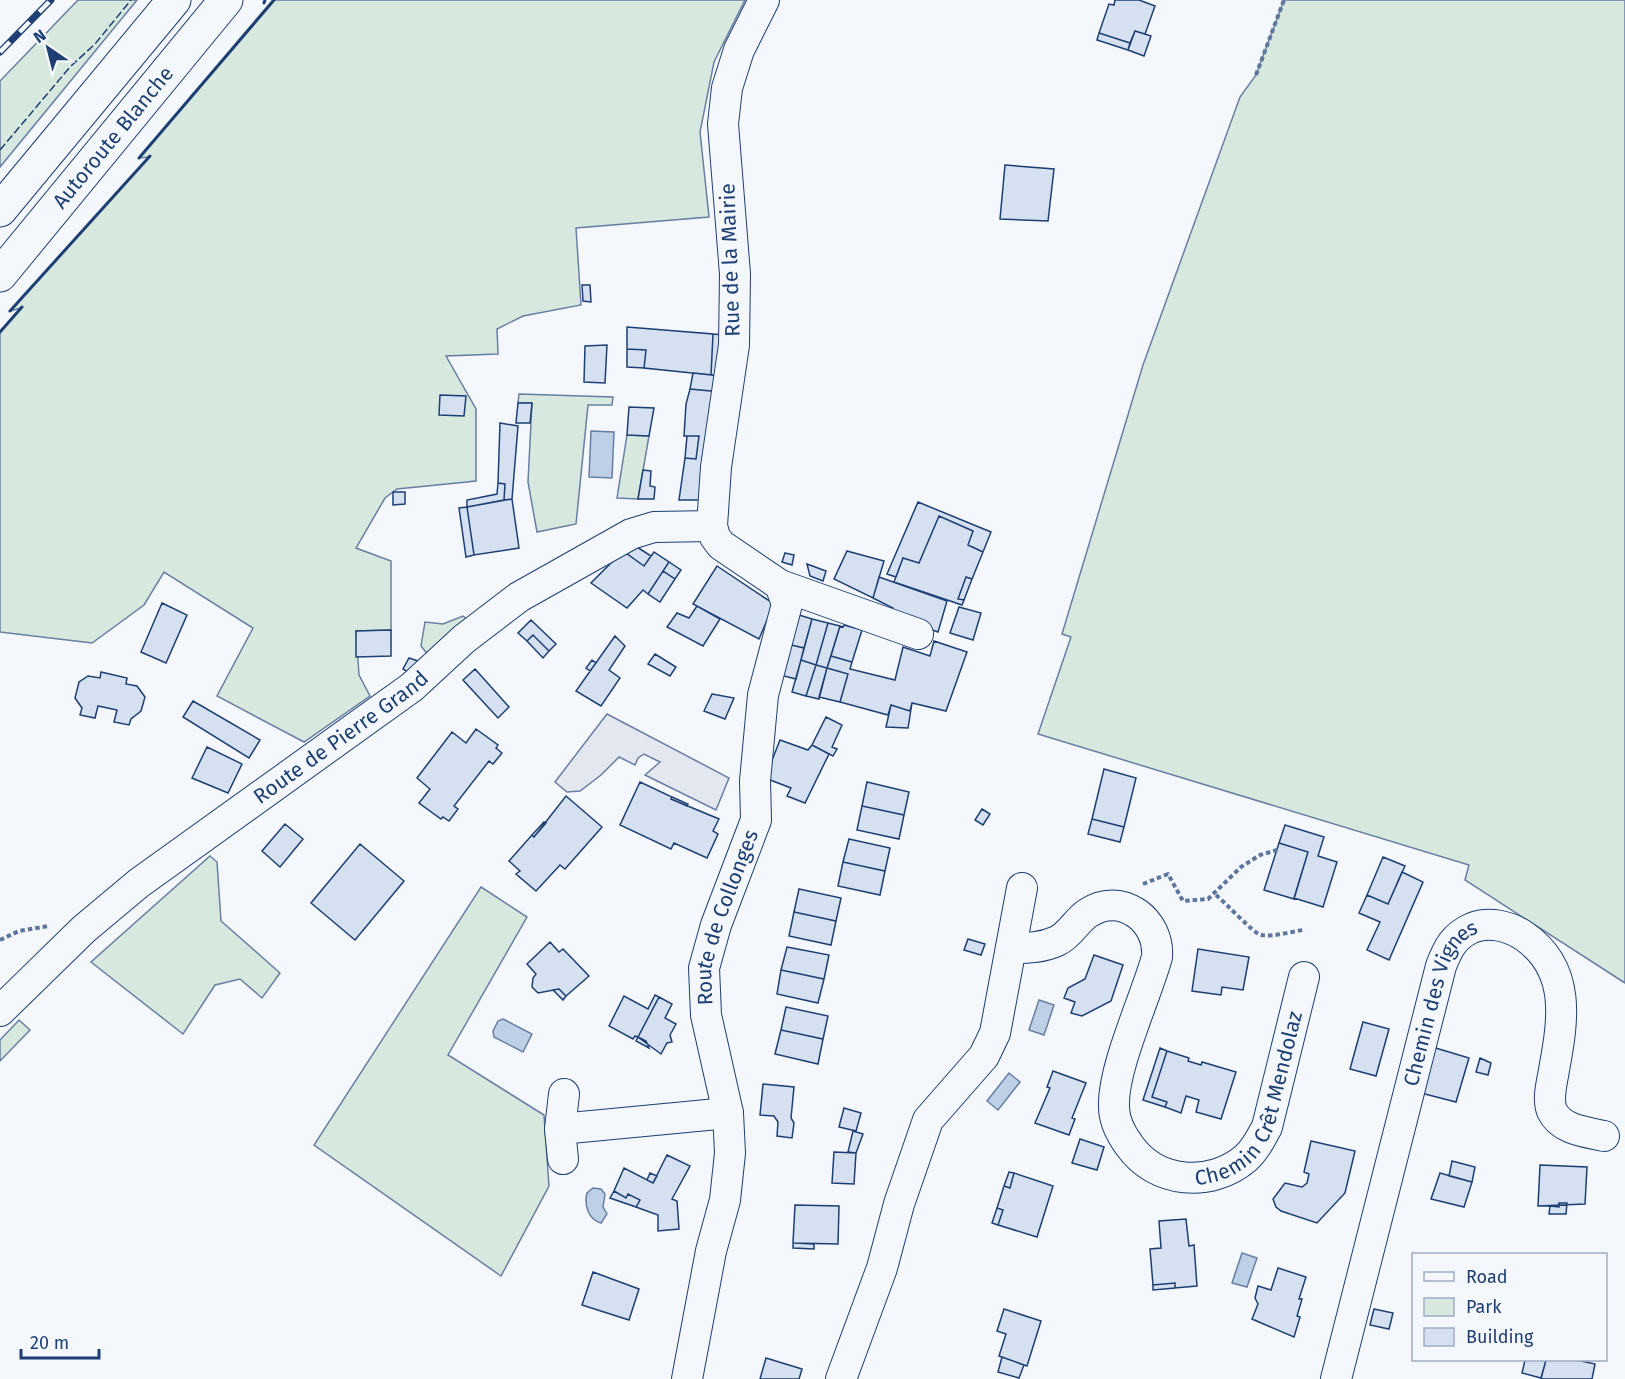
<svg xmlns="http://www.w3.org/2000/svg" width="1625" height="1379" viewBox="0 0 1625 1379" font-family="'Fira Sans',sans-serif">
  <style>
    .green { fill: #d7e8df; stroke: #687fa3; stroke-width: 1.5 }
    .parking { fill: #e3e8f0; stroke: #687fa3; stroke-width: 1.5 }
    .water { fill: #bed0e5; stroke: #687fa3; stroke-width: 1.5 }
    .building { fill: #d5e0f0; stroke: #1d3f73; stroke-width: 1.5 }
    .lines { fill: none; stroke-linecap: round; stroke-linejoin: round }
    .minor-casing { stroke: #1d3f73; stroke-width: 32 }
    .highway-casing { stroke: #1d3f73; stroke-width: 35 }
    .path { stroke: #5e769c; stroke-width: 4; stroke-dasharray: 4.5 3; stroke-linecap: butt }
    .minor { stroke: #f4f7fb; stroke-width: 30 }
    .highway { stroke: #f4f7fb; stroke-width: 33 }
    .rail-casing { stroke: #1d3f73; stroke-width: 7 }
    .rail { stroke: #f4f7fb; stroke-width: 4.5; stroke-dasharray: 14; stroke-linecap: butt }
    .fence { stroke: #1d3f73; stroke-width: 1.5; stroke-dasharray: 8 3; stroke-linecap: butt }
    .wall { stroke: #1d3f73; stroke-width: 3 }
    .labels { text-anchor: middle; stroke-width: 4.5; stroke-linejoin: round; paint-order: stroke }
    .street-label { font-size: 21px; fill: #1d3f73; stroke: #f4f7fb }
  </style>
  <rect width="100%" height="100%" fill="#f4f7fb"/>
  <path class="green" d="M78 0H137L0 167V81Z
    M273 0H745L714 62 700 132 709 217 576 228 581 305 523 316 497 329 498 354 446 356 476 409V481L397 489 385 498 356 548 391 561V630L356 631 359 675 370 696 304 742 217 696 253 628 164 572 144 605 92 643 0 632V332L21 308 10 311 149 157 139 158Z
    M1284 0H1625V983L1465 880 1469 865 1038 734 1071 637 1062 634 1143 365 1240 97 1256 75Z
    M519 394 613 397 612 405H588L576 524 537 532 528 482 532 403H518Z
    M627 435 649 436 638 499 617 498Z
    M463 616 468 620 429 656 421 646 425 622 443 624Z
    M210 856 217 862 221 921 280 973 262 998 240 979 215 985 183 1034 91 962Z
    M481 887 527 917 448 1055 544 1115 549 1186 501 1276 314 1145Z
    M19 1020 30 1030 0 1061V1040Z"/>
  <path class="parking" d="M607 714 729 778 716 810 645 775 660 762 644 754 638 758 635 765 619 757 601 775 580 791 567 792 555 782Z"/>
  <path class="water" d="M591 431 614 432 612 478 589 477Z
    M1039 1000 1054 1005 1044 1035 1029 1030Z
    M503 1019 532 1034 523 1052 494 1037 493 1031 498 1021Z
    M1009 1073 1020 1082 998 1110 987 1101Z
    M593 1188 601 1189 605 1194 603 1207 607 1214 601 1223C588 1219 584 1205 587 1193Z
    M1242 1253 1257 1258 1247 1287 1232 1283Z"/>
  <path class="building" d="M1115 0H1139L1155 6 1145 34 1135 31 1130 43 1099 33 1109 4 1114 5Z
    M1135 31 1151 36 1144 56 1128 50Z
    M1099 33 1130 43 1128 50 1097 40Z
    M1005 165 1054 169 1048 221 1000 219Z
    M582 285H590L591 302 583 301Z
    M627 327 713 334 711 375 644 368 646 350 627 349Z
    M713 334 725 335 723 376 711 375Z
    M607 345 605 383 584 382 585 346Z
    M627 349 646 350 644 368 627 367Z
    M693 373 723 376 721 392 690 389Z
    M690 389 721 392 703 500H679L685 458 696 459 699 436H684L686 404Z
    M440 395 466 396 464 416 439 415Z
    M518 403H532L530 423H516Z
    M629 407 654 408 649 436 627 435Z
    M500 423 518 426 512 499 504 500 505 484 498 483Z
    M687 436H699L696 459 685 458Z
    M643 470 651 471 650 486 655 487 654 499H638Z
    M498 483 505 484 504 500 467 507V500L497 494Z
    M393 492H405V504L393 505Z
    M512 499 519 548 474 555 467 507Z
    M918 502 991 532 983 552 968 545 973 531 939 516 919 563 903 558 896 577 887 574Z
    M467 507 474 555 466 557 459 508Z
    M939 516 973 531 968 545 983 552 972 579 966 577 958 599 964 600 962 605 894 582 903 558 919 563Z
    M637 547 651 556 644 566 626 553Z
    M623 551 644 566 654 552 669 562 648 594 643 590 627 608 591 583Z
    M847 551 884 561 873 598 834 579Z
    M785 553 794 555 792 565 782 562Z
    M669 562 681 570 675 579 663 571Z
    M807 564 826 571 823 581 810 576Z
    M717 566 774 604 759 639 693 604Z
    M663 571 675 579 660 602 648 594Z
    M879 577 947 601 938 632 890 615 893 608 873 598Z
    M966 577 972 579 964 600 958 599Z
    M162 603 187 615 166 663 141 652Z
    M697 606 720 619 703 646 667 627 677 613 689 618Z
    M959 607 981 613 973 640 950 633Z
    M796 614 812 619 804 648 787 644Z
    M812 619 828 623 816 665 801 660Z
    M531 620 556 644 549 651 533 635 527 641 518 633Z
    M828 623 840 626 827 668 816 665Z
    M844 625 862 630 852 662 831 656 840 626 843 627Z
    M391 630V656L356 657V631Z
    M533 635 549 651 543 658 527 641Z
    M615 636 625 646 609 670 620 678 601 706 576 691Z
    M934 641 967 652 946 711 912 703 910 711 891 705 888 715 840 702 848 674 827 668 831 656 852 662 850 669 895 680 903 647 930 656Z
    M787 644 804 648 796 679 780 675Z
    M655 654 676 667 670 676 648 664Z
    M409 658 418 661 411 674 403 669Z
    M592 660 596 663 590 671 586 668Z
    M801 660 816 665 806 696 792 692Z
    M816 665 827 668 819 699 806 696Z
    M827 668 848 674 840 702 819 697Z
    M475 669 509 707 498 718 463 680Z
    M101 672 127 678 126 684 137 686 145 697 141 711 131 719 129 725 114 722 117 710 98 706 95 718 80 715 82 708 75 698 79 682 88 676 100 678Z
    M712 694 734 698 725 719 704 711Z
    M193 701 260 740 249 758 183 717Z
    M912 703 908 728 886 727 891 705 910 711Z
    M826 717 842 725 832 747 837 749 833 756 812 745Z
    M476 729 498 745 496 748 502 753 493 764 489 761 454 806 458 809 449 821 443 817 441 819 419 803 430 789 417 778 452 732 466 743Z
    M780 740 808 750 812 745 829 754 805 803 787 796 791 788 765 778Z
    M207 747 242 764 228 793 192 778Z
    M1104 769 1136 778 1124 827 1092 819Z
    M640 782 672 797 671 799 719 819 713 831 718 834 707 858 674 843 671 849 620 825Z
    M867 782 909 792 904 815 862 806Z
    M566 796 602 827 565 869 560 865 536 891 516 874 520 871 509 861 532 835 534 837Z
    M672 797 688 804 687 806 671 799Z
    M862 806 904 815 899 839 857 830Z
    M982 809 990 814 983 825 975 820Z
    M1092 819 1124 827 1120 842 1088 834Z
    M544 822 546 823 534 837 532 835Z
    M285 824 303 839 280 867 262 851Z
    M1285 825 1324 837 1318 856 1337 862 1323 907 1294 898 1308 852 1279 843Z
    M849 839 890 848 885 871 843 862Z
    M1279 843 1308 852 1294 899 1264 890Z
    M360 844 404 881 355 940 311 903Z
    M1383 857 1405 866 1388 904 1367 895Z
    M843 862 885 871 880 895 838 886Z
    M1402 872 1423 882 1389 960 1367 950 1380 922 1359 913 1367 895 1388 904Z
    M799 889 841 898 836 921 794 912Z
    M794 912 836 921 831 945 789 936Z
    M968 939 985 944 981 955 964 950Z
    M550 942 559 952 563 949 589 976 566 996 559 989 538 993 532 987 533 978 536 974 527 964Z
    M787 947 829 955 824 979 781 970Z
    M1198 949 1249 957 1243 990 1222 987 1221 995 1192 991Z
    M1094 955 1123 965 1111 1001 1082 1016 1071 1013 1075 1002 1064 998 1068 988 1085 979Z
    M781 970 824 979 818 1003 777 994Z
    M559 989 566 996 563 1000 553 990Z
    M655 995 659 997 638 1037 635 1036 633 1039 609 1026 624 996 648 1009Z
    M659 997 672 1004 665 1018 676 1024 670 1035 672 1042 667 1043 661 1054 638 1037Z
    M786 1007 828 1016 823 1039 781 1030Z
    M1363 1022 1389 1029 1376 1076 1350 1069Z
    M781 1030 823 1039 818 1064 775 1054Z
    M638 1037 646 1041 649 1048 636 1041Z
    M1429 1046 1469 1058 1456 1102 1417 1092Z
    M1160 1048 1167 1051 1152 1097 1167 1102 1165 1107 1143 1100Z
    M1167 1051 1189 1058 1188 1061 1201 1065 1202 1062 1236 1072 1221 1119 1196 1112 1199 1100 1186 1096 1181 1113 1165 1107 1167 1102 1152 1097Z
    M1480 1058 1491 1063 1488 1075 1476 1072Z
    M1053 1071 1086 1083 1072 1118 1075 1119 1069 1135 1035 1123 1050 1088 1047 1087Z
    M763 1084 794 1087 791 1118 794 1123 792 1138 777 1136 778 1122 774 1116 760 1115Z
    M844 1108 861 1113 856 1131 839 1127Z
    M853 1131 863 1134 856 1153 848 1152Z
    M1080 1139 1104 1147 1097 1170 1072 1163Z
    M1311 1141 1355 1151 1345 1193 1317 1223 1281 1211 1276 1207 1273 1199 1285 1183 1302 1187 1307 1183 1309 1174 1304 1172Z
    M834 1152 856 1153 854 1184 832 1183Z
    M667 1155 690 1166 672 1199 677 1201 679 1229 658 1231V1215L636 1207 640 1200 628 1194 626 1198 614 1191 624 1168 653 1183Z
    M1452 1161 1475 1167 1472 1182 1449 1176Z
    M1540 1165 1587 1167 1585 1204 1538 1206Z
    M1009 1172 1014 1173 1010 1188 1004 1186Z
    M650 1173 657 1176 653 1183 647 1180Z
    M1014 1173 1053 1186 1037 1237 998 1225 1003 1210 997 1208 1004 1186 1010 1188Z
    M1440 1173 1472 1182 1464 1207 1431 1199Z
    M614 1191 626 1198 628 1194 640 1200 636 1207 610 1198Z
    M1559 1203H1567L1566 1214H1549L1550 1206 1559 1207Z
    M795 1205 839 1206 838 1244 793 1243Z
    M997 1208 1003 1210 998 1225 992 1223Z
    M1186 1219 1189 1246 1194 1245 1197 1286 1175 1288V1283L1153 1285 1150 1249 1161 1248 1159 1221Z
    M793 1243 814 1244V1249L793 1248Z
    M1278 1268 1306 1277 1299 1299H1302L1297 1316 1300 1317 1294 1337 1252 1319 1258 1304 1255 1298 1258 1286 1271 1290Z
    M593 1272 639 1289 629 1320 582 1305Z
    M1175 1283V1288L1153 1290V1285Z
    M1004 1309 1041 1321 1027 1366 999 1356 1006 1334 997 1331Z
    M1374 1309 1393 1313 1389 1329 1370 1325Z
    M1002 1357 1024 1365 1019 1378 998 1372Z
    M766 1358 802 1369 799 1379H760Z
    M1525 1360H1546L1541 1378 1522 1373Z
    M1546 1360H1577L1595 1364 1592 1379H1541Z"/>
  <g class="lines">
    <g class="minor-casing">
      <g id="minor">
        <path d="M780 585 918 634"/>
        <path id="s1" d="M1011 948C1027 948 1042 948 1057 941 1070 935 1076 921 1088 913 1121 891 1160 920 1157 957 1146 997 1112 1069 1114 1107 1114 1120 1121 1134 1129 1145 1156 1184 1211 1188 1246 1158 1255 1150 1261 1138 1267 1127L1304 977"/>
        <path id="s2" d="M0 1011 84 929 139 883 412 687 464 639 519 597 631 534 654 527 712 526"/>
        <path d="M560 1129 728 1113"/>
        <path d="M563 1159 560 1129 564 1094"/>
        <path id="s3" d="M687 1379 711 1251 725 1200 730 1153 728 1113 706 1015 704 968 716 925 756 820 755 781 763 695 787 604 780 585 721 545 715 537 712 526 716 467 734 345 735 274 723 124 727 88 739 50 764 0"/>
        <path d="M841 1379 882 1268 899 1204 928 1120 984 1056 995 1033 1022 888"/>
        <path id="s4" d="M1336 1379 1441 966C1448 948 1454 936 1472 928 1489 921 1509 926 1524 936 1572 969 1563 1021 1554 1070 1552 1083 1547 1098 1552 1111 1561 1130 1586 1132 1604 1136"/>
      </g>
    </g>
    <g class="highway-casing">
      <g id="highway">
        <path d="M0 210 174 0"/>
        <path id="s5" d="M0 275 226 0"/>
      </g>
    </g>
    <path class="path" d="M1256 75 1284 0
      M1143 884 1168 874 1183 901 1208 899 1241 867 1260 855 1277 850
      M1216 895C1225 902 1254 934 1261 935 1273 937 1290 932 1303 930
      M0 940 19 931 48 926"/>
    <use href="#minor" class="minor"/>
    <use href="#highway" class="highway"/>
    <g class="rail-casing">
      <path id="rail" d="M0 52 51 0"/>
    </g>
    <use href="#rail" class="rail"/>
    <path class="fence" d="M0 150 70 67 95 44 131 0"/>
    <path class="wall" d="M264 3 265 0
      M139 158 274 0
      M10 311 150 156
      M0 332 22 307"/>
  </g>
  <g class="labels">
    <g class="street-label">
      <text dy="7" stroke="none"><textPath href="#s5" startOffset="178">Autoroute Blanche</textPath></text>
      <text transform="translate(730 260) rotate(-92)" y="7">Rue de la Mairie</text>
      <text dy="7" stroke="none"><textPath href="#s2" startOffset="438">Route de Pierre Grand</textPath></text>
      <text dy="7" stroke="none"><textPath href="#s3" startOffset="472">Route de Collonges</textPath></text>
      <text dy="7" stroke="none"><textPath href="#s4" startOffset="392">Chemin des Vignes</textPath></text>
      <text dy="7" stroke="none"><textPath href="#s1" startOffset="572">Chemin Crêt Mendolaz</textPath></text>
    </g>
  </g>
  <rect x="1412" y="1253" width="195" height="108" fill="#f4f7fb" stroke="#9eadc5" stroke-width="1.5"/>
  <rect x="1424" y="1272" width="30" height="9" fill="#f4f7fb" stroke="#9eadc5" stroke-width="1.5"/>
  <text x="1466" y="1283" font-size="18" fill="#1d3f73">Road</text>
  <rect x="1424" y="1298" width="30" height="18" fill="#d7e8df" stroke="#9eadc5" stroke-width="1.5"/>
  <text x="1466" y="1313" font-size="18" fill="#1d3f73">Park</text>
  <rect x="1424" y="1328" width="30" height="18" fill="#d5e0f0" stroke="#9eadc5" stroke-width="1.5"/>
  <text x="1466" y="1343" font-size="18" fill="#1d3f73">Building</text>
  <g transform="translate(48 48) rotate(325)" stroke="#f4f7fb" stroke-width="4.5" paint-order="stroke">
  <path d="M0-4.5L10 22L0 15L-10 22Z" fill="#1d3f73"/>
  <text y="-9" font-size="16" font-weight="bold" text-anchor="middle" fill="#1d3f73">N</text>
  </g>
  <path d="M21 1349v9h78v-9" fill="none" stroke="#1d3f73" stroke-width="3"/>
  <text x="30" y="1349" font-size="18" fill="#1d3f73" stroke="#f4f7fb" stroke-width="4.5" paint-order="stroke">20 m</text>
</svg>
